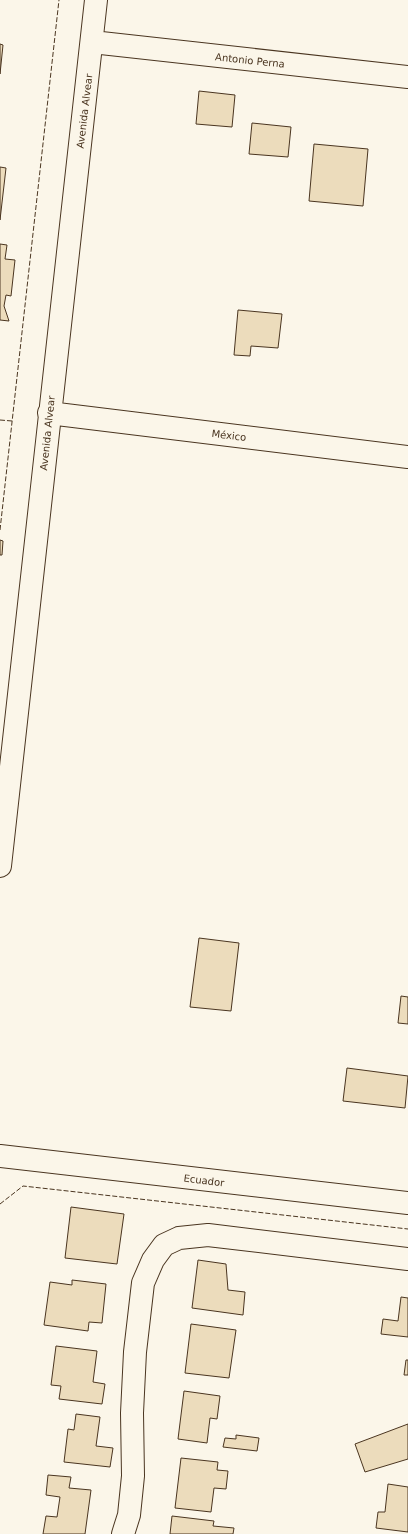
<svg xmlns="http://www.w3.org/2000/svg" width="408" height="1534" viewBox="0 0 408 1534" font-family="'DejaVu Sans',sans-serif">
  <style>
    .building { fill: #ecdcbc; stroke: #4a3520 }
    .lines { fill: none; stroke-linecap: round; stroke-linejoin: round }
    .street-casing { stroke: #4a3520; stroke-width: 24 }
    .street { stroke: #fbf6e9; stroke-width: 22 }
    .fence { stroke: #4a3520; stroke-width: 1; stroke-dasharray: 5 2; stroke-linecap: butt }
    .labels { text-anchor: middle; stroke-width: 3; stroke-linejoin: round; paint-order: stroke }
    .street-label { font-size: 10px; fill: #4a3520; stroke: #fbf6e9 }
  </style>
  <rect width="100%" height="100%" fill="#fbf6e9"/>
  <path class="building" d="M0 44 3 45 0 74Z
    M199 91 235 95 232 127 196 124Z
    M252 123 291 127 288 157 249 154Z
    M314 144 368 149 363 206 309 201Z
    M0 167 6 168 0 220Z
    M0 244 7 245 5 259 15 260 11 296 6 295 4 306 9 321 0 320Z
    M238 310 282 314 278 348 251 346 250 356 234 355Z
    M0 540 3 541 2 555H0Z
    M199 938 239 943 231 1011 190 1007Z
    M401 996 408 997V1024L398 1023Z
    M347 1068 408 1076 405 1108 343 1101Z
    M71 1207 124 1214 117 1264 65 1258Z
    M198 1260 226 1264 228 1290 245 1292 243 1315 192 1308Z
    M72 1280 106 1284 102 1323 89 1322 88 1331 44 1325 50 1282 72 1285Z
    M401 1297 408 1298V1337L381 1334 383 1319 398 1321Z
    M191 1324 236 1330 229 1378 185 1373Z
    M56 1346 97 1351 93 1382 105 1384 102 1404 59 1399 61 1386 51 1385Z
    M406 1360H408V1375H404Z
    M184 1391 220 1396 217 1419 210 1418 207 1443 178 1439Z
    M76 1414 100 1417 96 1446 113 1448 110 1467 64 1462 68 1429 74 1430Z
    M408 1424V1459L365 1472 355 1444Z
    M236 1435 259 1438 257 1451 223 1447 225 1438 236 1439Z
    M181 1458 218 1462 217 1470 228 1471 226 1489 214 1488 211 1512 175 1508Z
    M48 1475 71 1477 69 1488 91 1490 85 1534H43L46 1516 57 1517 60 1497 46 1495Z
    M388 1484 408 1487V1532L376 1528 378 1512H385Z
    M172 1516 214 1521 213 1526 234 1528 233 1534H170Z"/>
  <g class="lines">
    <g class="street-casing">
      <path id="street" d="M92 42 408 77
        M49 413 408 457
        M0 866 96 0
        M0 1156 408 1203
        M123 1534 129 1515 133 1476 132 1413 135 1352 143 1283 153 1260 164 1245 179 1238 208 1235 408 1259"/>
    </g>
    <use href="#street" class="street"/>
    <path class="fence" d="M0 420 12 421
      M0 530 59 0
      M0 1204 23 1186 408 1229"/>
  </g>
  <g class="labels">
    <g class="street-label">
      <text transform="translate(250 60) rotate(6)" y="4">Antonio Perna</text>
      <text transform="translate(84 111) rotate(-83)" y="4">Avenida Alvear</text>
      <text transform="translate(47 433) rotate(-84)" y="4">Avenida Alvear</text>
      <text transform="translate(229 435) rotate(7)" y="4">México</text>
      <text transform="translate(204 1180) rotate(7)" y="4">Ecuador</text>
    </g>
  </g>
</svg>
